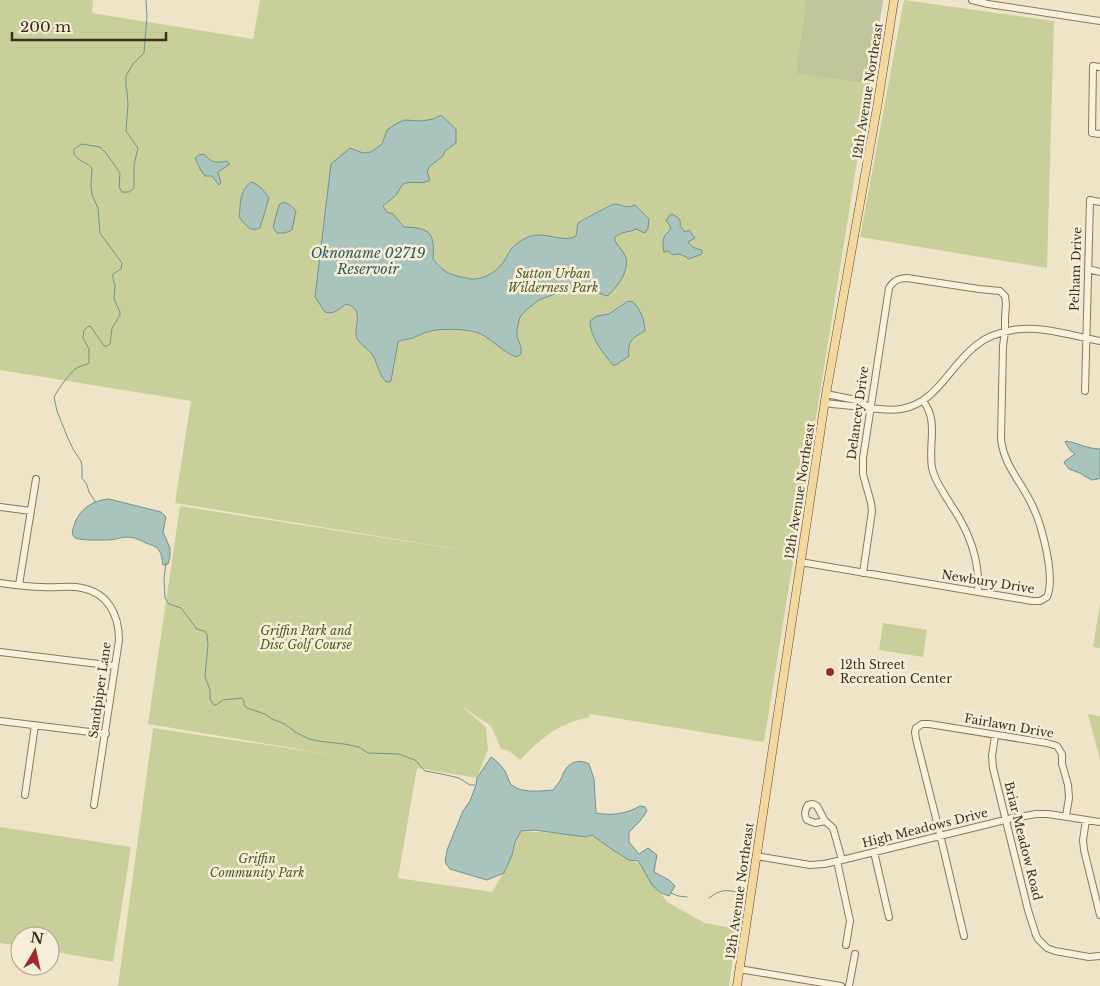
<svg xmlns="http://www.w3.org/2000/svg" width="1100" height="986" viewBox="0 0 1100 986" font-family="'Libre Baskerville',serif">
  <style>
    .green { fill: #c9cf9b }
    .cemetery { fill: #bfc49a }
    .water { fill: #a9c4bc; stroke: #6f938a }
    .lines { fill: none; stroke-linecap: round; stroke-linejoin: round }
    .stream { stroke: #6f938a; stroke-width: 1 }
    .minor-casing { stroke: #8d765c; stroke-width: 8 }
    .major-casing { stroke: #5b4430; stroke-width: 9 }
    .minor { stroke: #faf1dc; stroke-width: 6 }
    .major { stroke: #f3d9a0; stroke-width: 8 }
    .poi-dot { fill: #9e2a2b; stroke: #f7eed8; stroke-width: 2 }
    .labels { text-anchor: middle; stroke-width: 5; stroke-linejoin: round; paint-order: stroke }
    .street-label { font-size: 12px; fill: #3d2e20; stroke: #f7eed8 }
    .park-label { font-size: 12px; font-style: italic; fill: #4d5a26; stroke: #f7eed8 }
    .poi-label { font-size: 12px; fill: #3d2e20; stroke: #f7eed8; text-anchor: start }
    .water-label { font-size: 14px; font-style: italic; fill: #2f5d5a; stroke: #f7eed8 }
  </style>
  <rect width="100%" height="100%" fill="#f0e4c8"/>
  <path class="green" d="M0 0H93L92 13 253 39 260 0H883L764 742 590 714 589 717C557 724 543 737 520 760L509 751 501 749 491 726 461 706 486 727 488 749 477 778 417 768 398 878 492 892 505 870 520 831 592 835 629 860 640 864 667 902 705 923 737 929 729 986H118L153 728 340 756 148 724 180 506 487 554 175 503 191 401 0 370Z
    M904 0 1054 21 1047 268 860 237Z
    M1100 603V648L1093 647Z
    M883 623 927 630 923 657 879 650Z
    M1088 714 1100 716V760Z
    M0 827 131 847 113 962 50 951V936H20V946L0 943Z"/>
  <path class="cemetery" d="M807 0H883L870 84 796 73Z"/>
  <path class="water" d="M441 115 456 129V143L445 151 443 156 430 166 427 171 430 180C422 185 414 181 406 183 400 185 401 188 398 192 396 197 387 202 383 206L387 212 393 214 404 227C430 228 435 232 433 259 443 271 446 273 461 277 464 277 468 279 472 279 483 280 496 272 502 264 506 259 508 253 512 248 516 244 523 239 528 237 543 230 565 244 576 236L578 223C581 221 612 204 615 204 624 205 624 209 635 205L649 219 648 228 645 233 636 229C628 233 622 231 615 237V241C618 246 624 252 626 258 629 272 617 288 607 296L585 288 564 293H557L539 300 526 310 520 317 517 329V337L521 347V354L517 357C504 353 494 341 481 334 471 329 442 328 431 331 424 332 419 336 412 338 407 340 402 339 398 342L391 381 389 382H386C377 372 378 362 371 353 367 348 357 343 356 335 355 323 364 309 346 304 339 309 334 315 325 312L315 297 331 164 350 148 363 153 371 152 382 144 387 130 396 124 404 120 422 121 433 119Z
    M203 154C207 156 208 159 212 161 216 163 223 162 227 161L230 164 218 172 221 183 219 185 212 176H205L200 169 195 158 199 155Z
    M251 182C259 184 264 191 269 198L260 228C250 233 245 224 239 217 241 202 239 192 251 182Z
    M284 202 290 205 296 211 292 230 285 233H277L273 227 279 205Z
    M672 214C677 217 682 219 680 226L685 232 689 230 695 238 688 242C691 247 696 249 702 250V254L689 259C683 255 680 253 672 255L668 251 664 252C662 241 662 237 671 229L669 224 666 221 670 215Z
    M628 301 633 302C640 309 645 320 645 331 632 338 627 341 629 356L616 365H613C603 353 590 337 590 321L597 316 609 314Z
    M1066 441C1078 443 1088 449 1100 449V478L1098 479 1092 480 1086 477 1080 473 1069 469 1064 463 1065 461 1075 454 1070 450 1065 442Z
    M109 499 161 512 166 517 163 532 170 548V556L168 564 163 565C162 560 162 555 159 550 156 546 151 545 146 543 140 540 134 537 127 537 121 537 115 540 108 540 102 540 77 541 74 537 71 534 73 529 74 526 78 510 93 500 109 499Z
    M491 757C497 761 501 765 505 771 507 775 508 779 510 783 519 794 540 791 553 790 556 786 559 783 561 779 562 777 563 774 564 772 570 761 579 759 589 764L594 779 596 813C610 816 627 814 640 806L645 807 647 811 640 821 629 832V842L639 854 648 848 657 855 654 872 669 880 675 886 669 896 661 893 652 885 642 867 638 861 629 860 613 850 592 835 586 837 534 830 521 831 515 842 512 855 504 873 487 880 450 869 445 862 447 850 463 811 470 801 476 785 477 778Z"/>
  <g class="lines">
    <path class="stream" d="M96 503 89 492 87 485 82 478V467L81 461 73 449 67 436 57 411 54 397C59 388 66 378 74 370 78 366 84 366 89 363V349L83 338 84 330 89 326 91 327 104 346H107L110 344 112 328 120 315V312L114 299 115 285 113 279V274L121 269 122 263 100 233 98 208 92 195 91 185 92 168C85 161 79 162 74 154V149L82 144 100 147 106 153 120 173 119 187 122 192H129L134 188V165L138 148 126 131 128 105 127 91 126 88V76L133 64 144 53 147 16 146 0
      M166 563 164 579 165 598 169 604 181 608 197 629 204 631 207 634 208 645 205 676 210 690V699L214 705H216L223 700 242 698 244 701V705L247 708 265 714 272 719 285 724 295 732 309 739 318 741 344 744 359 747 368 753 399 754 415 760 425 771 442 774 459 778 470 785H475
      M671 893 678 896 687 897
      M709 898C722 889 723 890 739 892"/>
    <g class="minor-casing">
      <path id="minor" d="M972 0 988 4 1100 21
        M1100 67 1093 66 1092 133 1100 134
        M1088 269 1100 272
        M1085 391 1090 200 1100 202
        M826 394 856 400 867 406
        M923 401C939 421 928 444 932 468 935 482 944 493 951 505 969 531 980 560 978 592
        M825 403C840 405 855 406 870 408 881 409 890 411 901 409 938 403 950 364 978 344 988 336 1001 332 1013 330 1040 325 1073 336 1100 341
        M0 507 31 511
        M800 562 1032 601H1040L1047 597C1056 576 1041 521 1030 501 1019 479 1004 465 1001 439L1003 346 1005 332V318L1006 304 1005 296 1000 291 979 289 907 278C898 278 893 281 889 288L863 458V474L871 503 872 511 863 573
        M0 583C14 585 28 587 43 587 56 588 69 585 82 588 108 593 119 615 119 640L94 805
        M19 585 36 479
        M0 652 115 666
        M0 721 106 734
        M995 735 992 756 993 768 1028 910 1036 935 1038 939 1047 948 1055 951 1089 957 1100 956
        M25 795 35 725
        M1086 820 1083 840 1084 850 1100 915
        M825 821 815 823 807 820C804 815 805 809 808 805L813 804 817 806 825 821 833 828 842 860
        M874 852 889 917
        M756 856 810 865 824 864 842 860 1013 818 1036 814H1048L1100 822
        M837 861 850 921 846 945
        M964 936 938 826 916 739 915 732 916 728 922 724H929L1047 743 1057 746 1062 754V764L1068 785 1069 798 1066 816
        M739 969 841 986
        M849 986 855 954"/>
    </g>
    <g class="major-casing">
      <path id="major" d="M737 986 826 394 878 102 894 0"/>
    </g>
    <use href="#minor" class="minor"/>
    <use href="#major" class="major"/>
  </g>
  <circle class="poi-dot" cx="830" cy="672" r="5"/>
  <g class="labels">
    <g class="street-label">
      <text transform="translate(868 91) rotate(-81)" y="4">12th Avenue Northeast</text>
      <text transform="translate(1076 269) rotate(-88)" y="4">Pelham Drive</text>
      <text transform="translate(858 413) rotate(-82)" y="4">Delancey Drive</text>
      <text transform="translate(800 491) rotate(-81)" y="4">12th Avenue Northeast</text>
      <text transform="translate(988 582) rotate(9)" y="4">Newbury Drive</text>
      <text transform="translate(100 690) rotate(-82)" y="4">Sandpiper Lane</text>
      <text transform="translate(1009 726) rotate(10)" y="4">Fairlawn Drive</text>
      <text transform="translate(925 828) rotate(-14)" y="4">High Meadows Drive</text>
      <text transform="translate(1023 841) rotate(76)" y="4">Briar Meadow Road</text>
      <text transform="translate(740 891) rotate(-82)" y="4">12th Avenue Northeast</text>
    </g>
    <g class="park-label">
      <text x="553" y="278">Sutton Urban<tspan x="553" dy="14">Wilderness Park</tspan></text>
      <text x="306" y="635">Griffin Park and<tspan x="306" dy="14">Disc Golf Course</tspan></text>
      <text x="257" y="863">Griffin<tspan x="257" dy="14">Community Park</tspan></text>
    </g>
    <g class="poi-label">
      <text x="840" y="669">12th Street<tspan x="840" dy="14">Recreation Center</tspan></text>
    </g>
    <g class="water-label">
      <text x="368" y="258">Oknoname 02719<tspan x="368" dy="16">Reservoir</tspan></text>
    </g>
  </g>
  <g transform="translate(35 951) rotate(9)"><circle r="24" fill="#f7eed8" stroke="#ada18e"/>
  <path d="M0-4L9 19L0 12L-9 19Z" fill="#9e2a2b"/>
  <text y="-8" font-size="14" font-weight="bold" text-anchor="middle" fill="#3d2e20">N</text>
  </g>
  <path d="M12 32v8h154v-8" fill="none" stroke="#3d2e20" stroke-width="2.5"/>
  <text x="20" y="32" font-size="15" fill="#3d2e20" stroke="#f7eed8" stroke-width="4" paint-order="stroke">200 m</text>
</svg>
